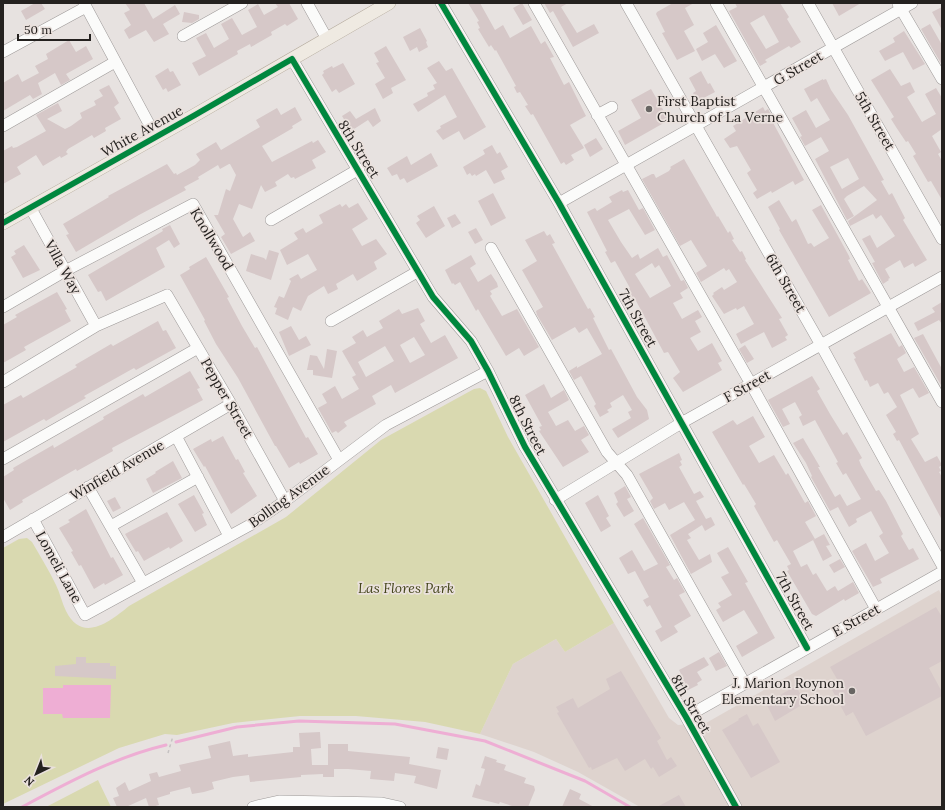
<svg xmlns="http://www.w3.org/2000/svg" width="945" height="810" viewBox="0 0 945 810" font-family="Lora,serif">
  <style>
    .built { fill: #ded3ce }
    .green { fill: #d9d9b0 }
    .water { fill: #eeaed4 }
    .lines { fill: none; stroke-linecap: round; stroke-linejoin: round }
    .stream { stroke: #eeaed4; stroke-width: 3 }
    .building { fill: #d6c8c8; fill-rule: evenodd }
    .minor-casing { stroke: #9d9998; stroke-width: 12 }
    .major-casing { stroke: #b3a99b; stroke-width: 14 }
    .path { stroke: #c5c2c2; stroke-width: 1.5; stroke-dasharray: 3 3; stroke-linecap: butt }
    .minor { stroke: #fbfbfa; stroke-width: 11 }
    .major { stroke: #efeae2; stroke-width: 13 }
    .cycleway-casing { stroke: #eae1dd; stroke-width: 8 }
    .cycleway { stroke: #00873e; stroke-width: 6 }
    .poi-dot { fill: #686563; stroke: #eae1dd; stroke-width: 1.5 }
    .labels { text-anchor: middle; stroke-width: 3.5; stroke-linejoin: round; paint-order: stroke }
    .street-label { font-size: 14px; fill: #24211f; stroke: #eae1dd }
    .poi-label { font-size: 14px; fill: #24211f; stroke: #eae1dd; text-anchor: start }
    .park-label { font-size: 14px; font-style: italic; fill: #45461c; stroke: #eae1dd }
  </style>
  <rect width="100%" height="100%" fill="#e7e2e0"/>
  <path class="built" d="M939 590 942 596V807H640L578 772 534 752 480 734 513 664 556 639 565 652 614 623 669 718 678 725 706 723Z"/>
  <path class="green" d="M480 388 486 391 508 437 614 623 565 652 556 639 513 664 480 734 425 722 356 716H300L233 723 177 735 165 734 119 748 3 804V548L19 539 27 538 32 542C40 556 49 570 56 585 60 593 62 603 66 611 82 644 111 621 129 606L286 517 381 440 474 389Z
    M98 780 111 807H46Z"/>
  <path class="water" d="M63 685H111L110 718H63L62 714H43V688H63Z"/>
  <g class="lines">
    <path class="stream" d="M176 742 237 727 299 721 395 724 485 741 585 781 630 807
      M22 807C67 783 115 757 166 745"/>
  </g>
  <path class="building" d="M35 3H41L45 9 26 20 21 11Z
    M125 3H144L153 19 175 5 180 14 163 24 169 34 154 42 146 30 129 39 124 30 131 25 124 13 130 10Z
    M275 3H289L298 19 287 26 285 24 271 32 272 35 251 47 250 44 237 51 238 54 199 76 192 63 206 56 196 38 206 33 214 48 229 39 221 24 232 18 242 35 257 27 248 10 258 4 264 15 278 7Z
    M468 3H480L495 30 503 25 510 38 531 26 541 44 545 41 554 57 550 58 564 85 569 82 586 116 570 125 584 148 571 155 574 160 566 165 564 162 561 164 533 114 531 115 525 106 528 105 520 92 517 93 514 87 516 86 496 50 495 51 491 45 489 47 478 29 480 28 477 22 479 21Z
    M522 3 532 20 523 25 513 8Z
    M544 3H568L561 7 577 33 594 24 599 33 573 47 553 11 550 13Z
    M673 3H694L685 8 694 25 684 31 695 51 677 60 662 33 665 32 656 14 657 12Z
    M735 3H780L789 17 787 19 801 42 791 48 789 46 765 60 767 62 760 66 729 11 737 7ZM764 15 779 42 766 49 750 23Z
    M832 3H861L839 16Z
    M942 7V30L932 12Z
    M184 12 199 15V19L192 23 182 22Z
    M930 24 942 45V65L921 29Z
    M716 25 737 61 724 68 715 54 702 61 696 49 708 42 703 33Z
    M420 28 427 41 426 42 428 47 419 52 417 47 410 51 403 37Z
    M904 31 925 64 913 70 903 52 885 61 879 51 895 42 893 38Z
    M69 40 76 52 86 46 93 59 66 74 70 80 61 85 55 73 38 83 42 94 33 99 30 95 3 111V83L18 74 22 82 39 73 35 66 48 59 46 54Z
    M386 46 406 80 391 88 393 93 383 99 375 84 385 78 376 63 379 62 374 53Z
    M439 61 446 71 452 68 486 127 464 140 459 131 443 140 436 131 441 128 440 126 457 117 445 95 418 112 413 104 428 96 427 93 435 89 433 85 437 83 427 68Z
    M343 63 355 84 339 93 336 89 332 92 322 75 324 73 323 71 332 66 333 68Z
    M168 68 170 72 173 71 181 85 168 92 166 88 163 90 155 76Z
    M890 69 901 86 910 82 915 92 907 97 922 122 936 114 925 94 936 88 942 98V129L932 136 941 152 938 154 942 161V200L931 181 928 182 913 156 916 154 908 141 906 142 896 127 891 119 894 117 871 80Z
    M701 71 708 84 710 83 715 92 698 101 693 93 696 91 689 78Z
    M823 79V80L826 79 831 90 848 115 884 180 881 181 889 195 892 193 905 218 903 220 927 260 915 267 913 263 904 268 900 260 885 269 890 278 888 279 889 280 883 284 872 263 875 262 862 239 870 235 877 248 895 236 881 215 876 219 873 214 850 226 848 221 877 200 864 186 847 196 844 199 854 216 847 220 815 159 829 151 821 137 805 146 800 137 802 136 792 118 806 110 816 128 830 120 817 98 811 102 804 89ZM848 158 859 179 842 189 830 167Z
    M109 85 119 103 114 107 121 119 105 128 106 131 94 138 92 135 68 149 66 152 68 154 61 158 60 156 43 166 36 155 17 167 21 174 3 184V151L12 146 13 148 17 147 46 131 36 115 58 103 62 111 47 119 65 129 71 126 82 118 80 113 96 105 94 101 103 96 99 90Z
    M651 89 669 120 625 145 618 131 641 118 631 100Z
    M295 107 302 120 292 126 293 128 262 146 272 162 312 141 313 143 318 140 326 152 312 160 316 168 295 179 294 177 291 178 288 174 275 182 277 186 265 192 261 185 252 209 239 204 233 219 243 237 250 232 255 241 231 254 221 237 225 234 214 215H218L226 189 230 191 236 175 230 164H229L220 169 218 165 198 177 199 179 184 187 186 190 139 215 76 252 66 235 69 234 63 224 109 197 108 196 167 164 174 174 176 173 177 175 195 165 200 160 196 154 216 142 221 150 260 127 256 120 277 108 281 115Z
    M763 107 765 111 768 109 773 118 771 119 804 180 795 185 793 181 772 193 771 191 757 199 753 193 757 190 747 173 751 170 737 146 730 148 724 139 736 131 733 126Z
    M375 108 381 121 373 127 368 120 351 131 342 116 350 111 356 119Z
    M596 138 603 149 590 157 584 145Z
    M492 145 497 154 500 152 508 167 501 171 505 179 494 184 486 170 476 176 475 174 472 176 470 173 467 175 463 167 485 154 483 150Z
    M431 153 438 166 407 183 404 178 400 180 397 174 392 176 387 168 407 156 411 165Z
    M684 159 715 213 717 217 718 216 728 233 730 231 734 239 732 240 740 252 742 251 746 259 745 260 782 318 779 319 788 335 785 337 787 340 772 348 764 332 741 344 736 334 754 324 744 306 737 310 736 308 724 314 712 296 714 294 713 293 722 287 724 290 737 282 729 269 726 271 724 268 701 282 696 273 707 266 691 240 680 246 642 179 652 174H654L656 178 669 171 671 168 670 167Z
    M622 190 623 192 628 190 639 210 643 208 655 230 645 235 629 209 608 220 621 242 632 258 638 254 640 259 658 248 663 257 667 255 681 281 684 280 688 288 680 293 683 298 673 303 682 319 698 310 702 317 695 321 701 332 690 338 698 351 712 343 722 361 718 363 722 370 683 392 673 378 680 372 668 352 664 353 634 297 629 298 625 291 630 288 615 261 611 263 605 252 607 251 587 212 595 208 597 211 612 202 609 197ZM652 263 655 268 659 265 671 286 650 298 635 274Z
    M493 193 506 218 491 226 478 201Z
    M779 200 792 222 796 219 808 244 811 243 814 247 829 238 812 210 821 205 849 256 850 259 848 260 859 281 862 279 871 293 829 317 779 230 780 229 768 207Z
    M358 203 368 219 352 229 362 246 376 239 387 254 374 262 377 269 357 281 353 274 336 284 338 289 328 294 324 286 308 296 301 311 293 307 288 320 275 314 277 308 274 307 279 296 284 298 291 281 289 279 298 274 301 279 317 270 308 254 287 265 280 250 298 239 294 233 303 228 306 233 323 223 319 215 340 204 342 207 346 204 349 208Z
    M434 206 445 226 426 238 416 223 420 220 417 216Z
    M455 214 461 223 452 228 447 218Z
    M170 225 180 244 174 248 169 240 156 248 165 267 106 301 101 291 98 292 88 275 163 231 162 229Z
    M476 228 483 240 475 244 468 232Z
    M544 231 547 236 550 234 555 243 552 244 588 309 590 308 595 317 593 318 609 350 611 349 637 397 647 410 649 419 618 438 612 429 631 418 628 412 632 410 623 395 610 403 612 407 607 410 609 412 600 417 594 406 596 404 581 376 574 380 569 371 577 366V368L602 354 587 328 579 333 575 327 552 340 537 315 536 311 543 307 522 270 537 261 525 240Z
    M24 245 40 270 23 278 11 257 16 254 14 251Z
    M269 250 279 253 271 280 246 271 251 254 264 258 266 260Z
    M471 255 476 264 470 268 478 282 491 274 497 283 498 287 490 291 492 294 490 296 502 316 517 309 539 347 524 356 519 348 506 356 478 309 476 311 460 282 455 285 453 283 452 284 445 270Z
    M206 257 229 297 227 298 242 326 255 348 257 347 306 438 308 437 318 454 300 464 299 462 289 468 276 446H275L238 378 216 344 204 321 205 320 180 275 190 269 189 267Z
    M57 292 67 309 65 310 71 321 24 347 26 350 3 363V325L17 317 15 315Z
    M942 302V324L939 320 918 331 914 323 935 312 932 308Z
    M418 308 425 321 420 324 431 343 445 335 458 358 395 393 391 385 372 396 376 404 344 422 347 426 338 433 336 431 332 433 318 408 327 403 322 394 335 386 342 399 359 389 352 377 356 375 342 351 356 343 352 337 363 330 367 337 383 328 379 321 399 309 402 314ZM414 337 425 355 410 363 400 345ZM385 346 394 361 366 377 358 362Z
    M158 321 163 331 166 330 176 348 136 370 134 368 84 396 86 398 63 411 46 421 44 419 3 442V405L21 395 23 398 77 367 75 365 111 344 113 346Z
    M291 326 299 340 306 336 311 345 289 356 279 332Z
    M891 333 899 347 902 345 906 353 897 359 904 372 914 367 929 393 919 398 913 388 900 395 919 434 911 439 925 462 937 456 942 465 939 467 941 471 939 472 942 477V520L899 440 897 441 893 434 896 432 886 415 897 407 888 392 884 394 878 383 870 387 867 380 865 381 854 359 856 358 853 353Z
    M923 334 942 369 941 385 914 338Z
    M745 345 754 359 747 363 739 349Z
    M327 349 337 351 332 378 313 375V370H307L310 355 317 356 324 369Z
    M190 371 200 388 197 389 203 400 112 448 113 451 77 471 76 469 22 500 23 502 10 510 3 498V477L14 470 13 468 53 445 54 448 104 419 103 417 143 394 145 397Z
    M812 376 820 389 817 391 830 414 843 435 847 432 862 458 859 460 861 465 876 491 879 490 886 501 903 534 901 536 909 550 913 548 919 559 880 579 882 583 873 587 852 551 866 543 875 561 889 553 879 536 883 533 871 511 856 519 857 522 849 527 838 507 830 511 811 477 812 476 806 463 793 443 803 438 820 467H818L835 497 840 494 847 506 861 499 846 473 843 475 836 463 838 462 815 420 803 426 799 417 802 415 795 402 782 409 790 424 783 427 768 400Z
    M544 384 551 398 564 390 569 400 548 412 556 426 568 420 575 431 584 426 589 435 581 440 589 452 563 467 539 431 541 430 539 427 542 426 525 395Z
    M753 416 765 437 749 446 759 463 774 455 786 475 788 473 805 503 808 501 816 516 805 522 815 539 793 551 801 567 807 564 813 575 816 573 827 591 835 586 838 591 853 582 859 593 845 601 844 599 816 616 812 614 787 571 789 570 787 566 791 564 777 540 774 542 754 506 756 504 744 484 743 485 712 432 733 420 737 425Z
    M223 436 236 460 238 459 245 472 243 473 257 496 231 514 205 466 204 467 193 449 211 439 212 442Z
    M679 453 682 460 680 461 682 465 679 467 694 494 700 491 704 497 696 501 706 519 711 517 715 525 705 531 702 525 688 534 691 538 687 540 699 560 710 554 712 562 691 574 670 535 695 520 684 502 669 510 665 503 654 509 650 501 653 498 639 474Z
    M173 461 182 478 153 493 146 479 156 473 155 472Z
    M625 486 631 497 627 499 634 511 624 517 616 504 618 502 614 493Z
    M194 495 204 513 202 514 207 525 195 532 178 504Z
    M598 495 609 516 606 518 611 526 601 532 585 503Z
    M115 497 121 508 113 512 107 501Z
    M86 509 111 558 113 557 123 575 105 585 104 583 94 589 81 565 79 566 71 552 73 551 59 528 70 522 68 520Z
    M167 512 183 541 170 549 169 547 144 561 138 551 136 552 125 534Z
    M643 518 670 565 666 567 674 580 677 578 685 592 679 595 691 616 674 626 678 632 661 642 655 631 662 627 650 605 647 607 643 600 649 597 635 571 628 574 619 558 632 550 644 571 658 564 634 524Z
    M824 534 830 545 826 546 832 556 823 561 813 540Z
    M728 547 748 582 745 583 775 638 742 657 736 646 758 633 744 610 723 622 716 610 721 607 718 603 732 595 721 577 729 573 717 553Z
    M840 559 845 567 834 573 829 565Z
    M936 607 942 617V661L929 668 942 692V696L866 736 853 712 846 716 829 684 837 679 830 667Z
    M719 652 727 666 716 671 709 658Z
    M76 657H86V663H110V666H116V679L55 676V666L76 664Z
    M704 657 709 665 697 672 702 680 697 683 698 685 682 693 676 684 684 680 679 670Z
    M621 671 661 738 657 741 667 760 671 757 677 766 659 777 653 767 651 769 645 759 625 771 617 758 592 770 591 767 589 768 557 713 559 712 556 707 573 698 578 708 610 689 606 679Z
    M796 686 805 703 775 721 766 703Z
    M747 714 753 726 758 723 780 762 751 778 722 730 739 720 738 719Z
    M320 732 321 748 311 749 312 765H328V744H348V751L410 757 409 764 441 770 437 789 414 783 416 776 395 773 394 781 370 779 371 771 348 769H334V777H323V774L301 775V777L250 782 249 775 233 777 212 782 214 789 204 792 192 794 190 787 170 792V794L157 798 159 805 152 807H149L146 798 126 807H117L113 798 119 796 116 788 125 782 129 791 151 781 149 774 157 772 159 777 181 771 179 765 211 758 208 746 230 741 233 756 248 754V757L293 752V747H300L299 733Z
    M438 747 449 749 447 760 436 758Z
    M485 756 497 760 496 762 506 765 504 770 526 778 524 783 534 786 535 790 528 807H515L500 802 499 804 472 797 476 784 480 786 485 769 481 768Z
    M570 789 581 794 579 799 594 807H562Z
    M679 795 686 807H657Z"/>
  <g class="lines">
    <g class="minor-casing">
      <path id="minor" d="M84 3 156 137
        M307 3 327 39
        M441 3 559 203 807 648
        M534 3 751 384 876 609
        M626 3 821 345 942 565
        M716 3 942 402
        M808 3 942 239
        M898 4 942 79
        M183 36 242 3
        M3 52 86 7
        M292 59 433 297 471 341 488 371 525 447 686 717 736 807
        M597 115 612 107
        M3 126 115 62
        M559 203 912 3
        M30 207 96 326
        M271 220 359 169
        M491 248 607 452 627 475 745 684
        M3 307 65 271 193 204 339 460
        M331 321 417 272
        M3 382 96 326 167 295 231 404 285 501
        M176 436 229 536
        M3 459 198 348
        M88 487 143 583
        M555 500 683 422 942 277
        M33 519 85 615 250 525 285 501 386 425 488 371
        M111 526 198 477
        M3 537 231 404
        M686 717 942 572
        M253 807 279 801 382 803 400 807"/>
    </g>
    <g class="major-casing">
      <path id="major" d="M3 223 195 115 389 3"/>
    </g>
    <path class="path" d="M168 753 173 736"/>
    <use href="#minor" class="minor"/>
    <use href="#major" class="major"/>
    <g class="cycleway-casing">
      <path id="cycleway" d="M441 3 559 203 807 648
        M3 223 195 115 292 59 433 297 471 341 488 371 525 447 686 717 736 807"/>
    </g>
    <use href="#cycleway" class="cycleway"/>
  </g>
  <g class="poi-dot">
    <circle cx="649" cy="109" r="4"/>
    <circle cx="852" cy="691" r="4"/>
  </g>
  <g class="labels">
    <g class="street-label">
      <text transform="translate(798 68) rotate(-30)" y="5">G Street</text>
      <text transform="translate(875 121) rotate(60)" y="5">5th Street</text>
      <text transform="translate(142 131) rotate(-29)" y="5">White Avenue</text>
      <text transform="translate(359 149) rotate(58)" y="5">8th Street</text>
      <text transform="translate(212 239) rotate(59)" y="5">Knollwood</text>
      <text transform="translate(63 267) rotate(61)" y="5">Villa Way</text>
      <text transform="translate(786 283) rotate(60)" y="5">6th Street</text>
      <text transform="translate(638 318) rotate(61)" y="5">7th Street</text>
      <text transform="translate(747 386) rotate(-29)" y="5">F Street</text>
      <text transform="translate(227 398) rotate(60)" y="5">Pepper Street</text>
      <text transform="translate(528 425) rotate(63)" y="5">8th Street</text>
      <text transform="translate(117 470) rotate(-30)" y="5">Winfield Avenue</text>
      <text transform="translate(289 496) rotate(-36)" y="5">Bolling Avenue</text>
      <text transform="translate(59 567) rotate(61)" y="5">Lomeli Lane</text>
      <text transform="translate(795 601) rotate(61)" y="5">7th Street</text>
      <text transform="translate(856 620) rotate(-29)" y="5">E Street</text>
      <text transform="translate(691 704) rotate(60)" y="5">8th Street</text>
    </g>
    <g class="poi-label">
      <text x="657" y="106">First Baptist<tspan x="657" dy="16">Church of La Verne</tspan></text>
      <text x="844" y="688" text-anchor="end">J. Marion Roynon<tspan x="844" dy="16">Elementary School</tspan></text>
    </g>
    <g class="park-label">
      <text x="406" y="593">Las Flores Park</text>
    </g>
  </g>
  <rect width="945" height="810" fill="none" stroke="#24211f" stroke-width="8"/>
  <g transform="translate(36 774) rotate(223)" stroke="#eae1dd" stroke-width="3" paint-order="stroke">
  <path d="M0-3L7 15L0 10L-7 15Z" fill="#24211f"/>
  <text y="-6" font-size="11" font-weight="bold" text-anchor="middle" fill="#24211f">N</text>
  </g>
  <path d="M18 34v6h72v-6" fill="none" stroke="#24211f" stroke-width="2"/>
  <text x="24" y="34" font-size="12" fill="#24211f" stroke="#eae1dd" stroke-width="3" paint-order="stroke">50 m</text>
</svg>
